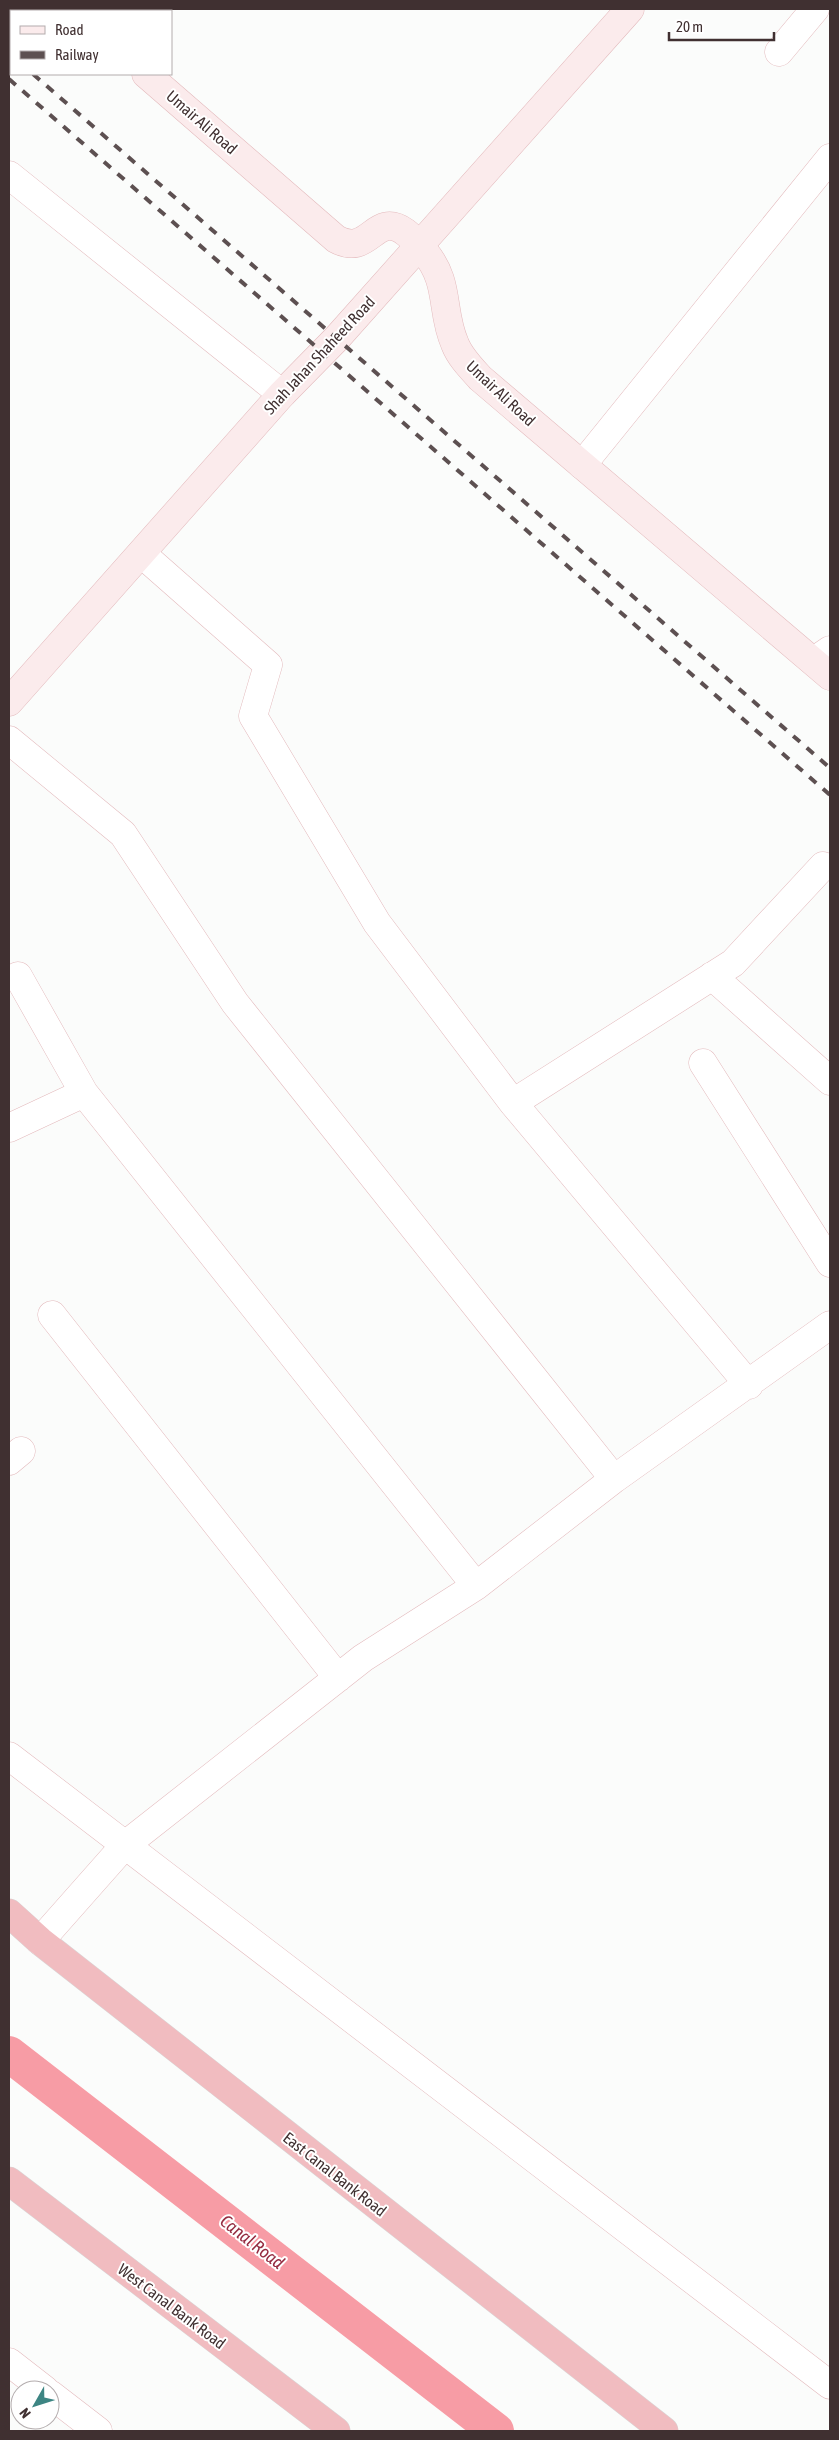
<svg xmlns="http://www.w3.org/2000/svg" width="839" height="2440" viewBox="0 0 839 2440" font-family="'Asap Condensed',sans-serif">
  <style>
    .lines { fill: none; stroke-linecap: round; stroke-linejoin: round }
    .canal { stroke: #f79ca5; stroke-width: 36 }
    .street-casing { stroke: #e3b9bc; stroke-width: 29 }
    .secondary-casing { stroke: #e3b9bc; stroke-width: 29 }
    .highway-casing { stroke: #d9d6d6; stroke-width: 29 }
    .street { stroke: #fff; stroke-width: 28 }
    .secondary { stroke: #fbebec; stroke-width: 28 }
    .highway { stroke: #f1bcc0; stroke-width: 28 }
    .rail { stroke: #5d5051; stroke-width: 4; stroke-dasharray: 9 9; stroke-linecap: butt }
    .labels { text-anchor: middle; stroke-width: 4; stroke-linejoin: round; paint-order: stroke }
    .street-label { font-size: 16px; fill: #403031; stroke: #fff }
    .water-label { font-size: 18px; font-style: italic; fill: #952c41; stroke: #fff }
  </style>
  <rect width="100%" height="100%" fill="#fbfcfb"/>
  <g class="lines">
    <path class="canal" d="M9 2054 496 2431"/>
    <g class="street-casing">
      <path id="street" d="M779 52 815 9
        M9 175 282 394
        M582 465 830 158
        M142 554 268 665 253 716 377 923 513 1103 749 1385
        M814 661 830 650
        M9 740 123 834 235 1003 614 1479
        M18 976 84 1093 476 1586
        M712 976 830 1081
        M703 1063 830 1263
        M513 1103 733 963 823 866
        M9 1128 84 1093
        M52 1315 338 1678
        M9 1461 21 1451
        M9 1756 830 2385
        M40 1941 124 1846 363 1658 476 1586 614 1479 830 1325
        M9 2362 45 2390
        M50 2394 98 2431"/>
    </g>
    <g class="secondary-casing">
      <path id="secondary" d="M71 9 74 11
        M146 74 336 239C370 258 374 210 405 232 412 237 418 245 424 251 451 283 440 310 455 344 460 357 471 368 480 378L830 676
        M9 702 282 394 337 338 630 9"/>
    </g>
    <g class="highway-casing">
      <path id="highway" d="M9 1913 40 1941 664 2431
        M9 2181 336 2431"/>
    </g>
    <use href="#street" class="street"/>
    <use href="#secondary" class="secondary"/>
    <use href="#highway" class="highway"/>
    <path class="rail" d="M9 53 11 55
      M33 74 830 768
      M9 79 830 795"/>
  </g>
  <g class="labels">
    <g class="street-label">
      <text transform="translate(202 122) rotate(41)" y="6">Umair Ali Road</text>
      <text transform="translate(319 355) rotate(-47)" y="6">Shah Jahan Shaheed Road</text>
      <text transform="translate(501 393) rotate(43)" y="6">Umair Ali Road</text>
      <text transform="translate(335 2174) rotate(38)" y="6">East Canal Bank Road</text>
      <text transform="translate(172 2306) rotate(37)" y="6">West Canal Bank Road</text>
    </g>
    <g class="water-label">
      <text transform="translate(252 2242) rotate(38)" y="6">Canal Road</text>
    </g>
  </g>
  <rect width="839" height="2440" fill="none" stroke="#403031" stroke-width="20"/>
  <rect x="10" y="10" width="162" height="65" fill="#ffffff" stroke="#b3acad"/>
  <rect x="20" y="26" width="25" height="8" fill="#fbebec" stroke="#b3acad"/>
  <text x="55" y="35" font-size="15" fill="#403031">Road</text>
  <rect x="20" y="51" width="25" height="8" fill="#5d5051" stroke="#b3acad"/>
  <text x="55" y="60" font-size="15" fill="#403031">Railway</text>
  <g transform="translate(35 2405) rotate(231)"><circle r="24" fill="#ffffff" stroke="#b3acad"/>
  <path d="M0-4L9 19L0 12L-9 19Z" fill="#3d8583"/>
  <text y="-8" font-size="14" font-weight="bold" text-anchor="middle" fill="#403031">N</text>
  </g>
  <path d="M669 32v8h105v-8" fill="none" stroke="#403031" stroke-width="2.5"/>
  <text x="676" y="32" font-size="15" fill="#403031" stroke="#ffffff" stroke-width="4" paint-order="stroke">20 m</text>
</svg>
